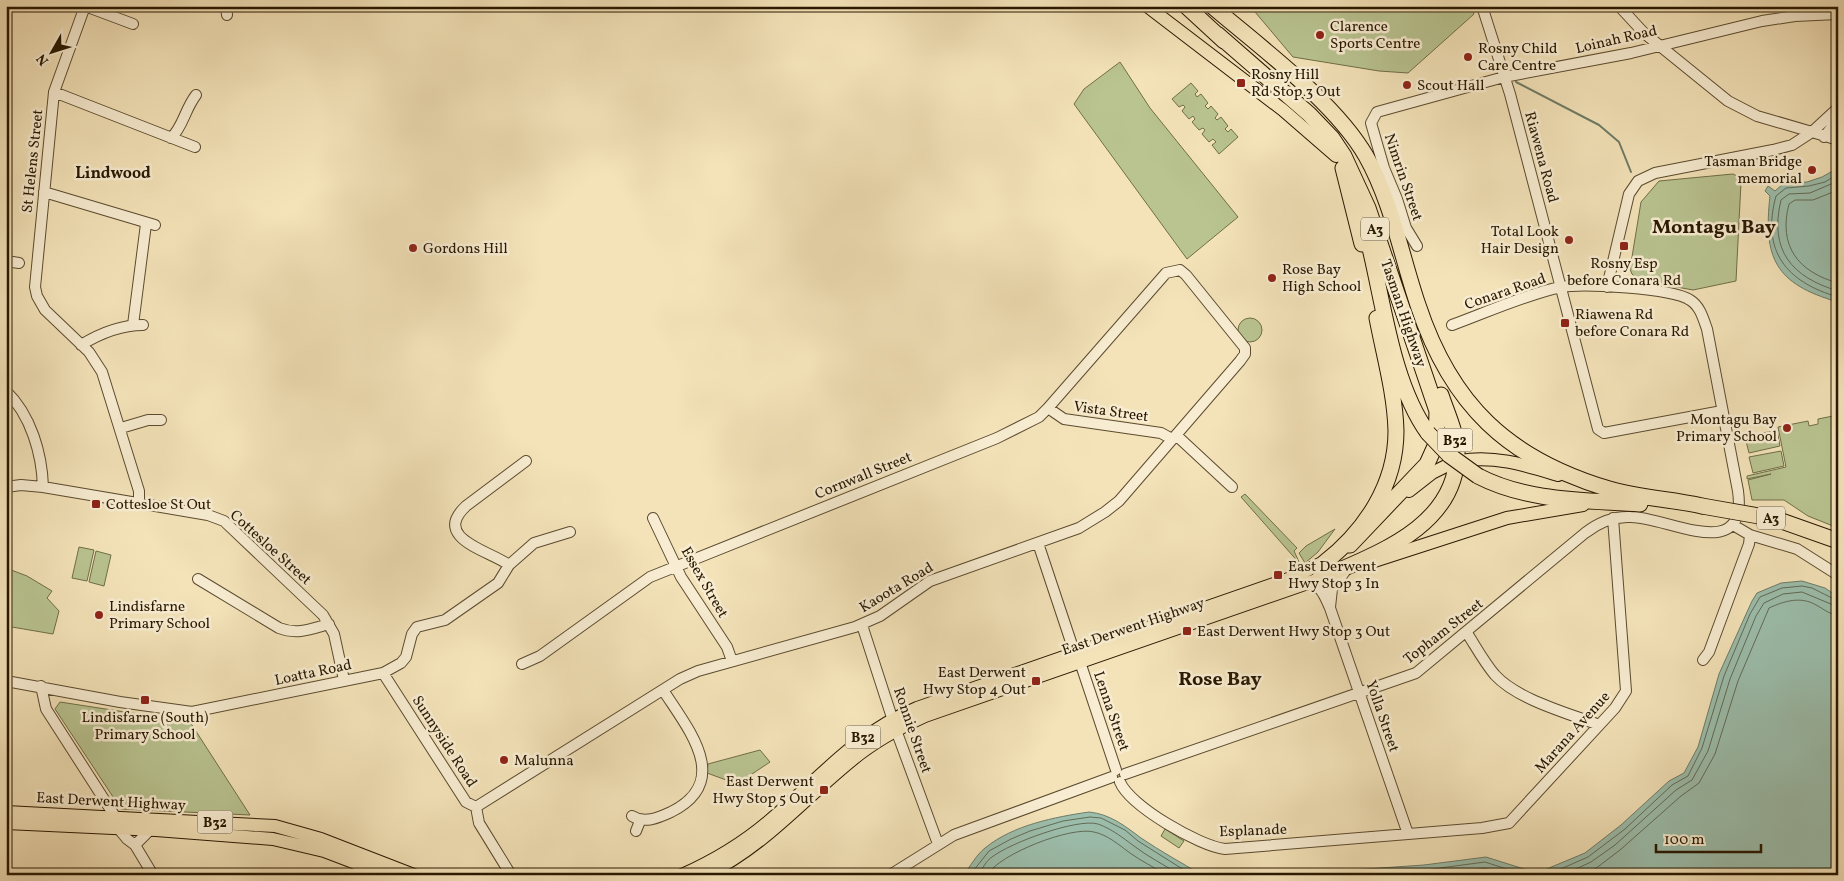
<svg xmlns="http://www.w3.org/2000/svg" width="1844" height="881" viewBox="0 0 1844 881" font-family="Vollkorn,serif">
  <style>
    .green { fill: #b9c491; stroke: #706e49 }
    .water { fill: #9cbeac; stroke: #6e7c68 }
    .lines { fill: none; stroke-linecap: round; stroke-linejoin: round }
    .shore { stroke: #626b56; stroke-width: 1 }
    .stream { stroke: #6e7c68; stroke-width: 2 }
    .minor-casing { stroke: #5b4b2f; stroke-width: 12 }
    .major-casing { stroke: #281801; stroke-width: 14 }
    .highway-casing { stroke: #281801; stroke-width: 17 }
    .minor { stroke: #f8edd2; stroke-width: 10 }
    .major { stroke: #f4e3b9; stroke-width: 12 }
    .highway { stroke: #f4e3b9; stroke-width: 15 }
    .highway-bridge-casing { stroke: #281801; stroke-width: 17; stroke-linecap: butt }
    .highway-bridge { stroke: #f4e3b9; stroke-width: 15 }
    .poi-dot { fill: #8f2418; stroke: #f8edd2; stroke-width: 2 }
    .labels { text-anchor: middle; stroke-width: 5; stroke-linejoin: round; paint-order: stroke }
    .shield { fill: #f8edd2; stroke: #665840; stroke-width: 1 }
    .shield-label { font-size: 14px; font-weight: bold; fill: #281801 }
    .poi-label { font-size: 15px; fill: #281801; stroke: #f8edd2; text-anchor: start }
    .street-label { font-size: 15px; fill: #281801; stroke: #f8edd2 }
    .neighbourhood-label { font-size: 16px; font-weight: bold; fill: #281801; stroke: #f8edd2 }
    .district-label { font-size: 20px; font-weight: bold; fill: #281801; stroke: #f8edd2 }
  </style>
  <rect width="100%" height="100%" fill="#f4e3b9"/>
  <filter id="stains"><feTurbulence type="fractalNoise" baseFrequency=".004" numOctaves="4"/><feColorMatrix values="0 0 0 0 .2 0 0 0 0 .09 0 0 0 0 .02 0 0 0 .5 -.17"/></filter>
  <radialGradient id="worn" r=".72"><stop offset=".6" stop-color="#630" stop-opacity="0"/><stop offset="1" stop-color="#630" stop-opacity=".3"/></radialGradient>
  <path class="green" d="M1250 6H1471L1474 14 1408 73 1379 71 1293 57Z
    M1120 62 1150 108 1238 217 1187 259 1074 104 1084 89Z
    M1191 83 1198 91 1195 94 1197 97 1201 94 1208 103 1205 106 1208 109 1211 106 1218 114 1215 118 1217 120 1221 117 1228 126 1225 129 1228 132 1231 129 1238 137 1219 154 1212 145 1216 142 1213 139 1209 142 1202 134 1205 130 1203 128 1199 130 1192 122 1195 119 1193 116 1189 119 1182 111 1185 107 1183 105 1179 107 1172 99Z
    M1733 174 1741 178V182L1736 281 1693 290 1639 280 1632 274 1630 269 1641 202 1659 181Z
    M1238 330a12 12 0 1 1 24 0a12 12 0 1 1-24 0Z
    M1838 415V528L1808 516 1784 500H1752L1748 480 1771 474 1747 479V476L1786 467 1778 427 1808 421 1809 426 1818 424V419Z
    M1777 430 1780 446 1749 453 1745 437Z
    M1781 451 1784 466 1753 473 1749 457Z
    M1245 494 1297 548 1294 551 1300 564 1241 497Z
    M1335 529 1318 552 1305 563 1299 553 1306 546Z
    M79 547 94 550 87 581 72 578Z
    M96 551 111 555 104 586 89 582Z
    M6 568 27 576 52 591 47 598 59 611 53 634 6 626Z
    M60 702 190 722 250 815 121 809 55 709Z
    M760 750 770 762 737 784 707 773 708 764Z
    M1165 829 1184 841 1179 848 1161 836Z"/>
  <path class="water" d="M1838 168V302C1775 284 1763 258 1770 196L1765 191 1768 186 1775 191 1783 184 1807 182 1822 177Z
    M1802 581 1825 588 1838 597V875H1315L1351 870 1424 865 1486 857 1537 873 1585 853 1621 825 1669 781 1684 773 1698 747 1719 674 1752 601 1757 593 1781 583Z
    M1089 812C1110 814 1125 826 1141 838 1160 851 1182 863 1202 875H963C971 866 976 855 985 848 1013 825 1055 817 1089 812Z"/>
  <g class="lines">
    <path class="shore" d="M1838 174 1825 182 1809 186 1786 188 1776 196C1761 251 1786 282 1838 297
      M1838 181 1810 193 1789 194 1781 200C1769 250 1791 277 1838 291
      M1838 190 1813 200H1795L1789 204C1778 246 1798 272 1838 283
      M970 875 989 851 1011 839 1030 831 1063 821 1090 817 1101 818 1125 830 1138 841 1192 875
      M978 875C983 868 986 861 992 857 1010 843 1077 818 1098 824 1112 829 1123 838 1134 846 1148 857 1165 865 1180 875
      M987 875C999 854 1071 826 1094 832 1108 835 1119 845 1130 853 1141 861 1154 867 1166 875
      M1351 875 1425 870 1485 862 1525 875
      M1441 875 1485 868 1508 875
      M1547 875 1588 857 1625 829 1672 785 1688 776 1702 748 1724 676 1750 614 1760 597 1782 588 1802 586 1812 588 1838 601
      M1563 875 1591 862 1615 845 1676 790 1692 780 1708 751 1730 679 1756 616 1764 603 1783 594 1802 592 1838 607
      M1582 875 1595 869 1620 850 1681 796 1699 783 1715 754 1738 681 1769 608C1784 601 1801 596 1816 605 1824 609 1828 614 1838 615"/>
    <path class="stream" d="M1516 82 1599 125 1619 142 1631 172"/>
    <g class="minor-casing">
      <path id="minor" d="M85 6 54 92 35 287 37 296 45 310 89 352 102 372 139 491V502
        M85 6 133 24
        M226 6 227 15
        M1482 6 1510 94 1598 429 1604 433 1722 411
        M1619 6 1644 33 1728 101 1757 116 1812 132 1838 108
        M54 92 195 147
        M1824 137 1838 119
        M171 138C183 127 185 109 196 95
        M44 192 155 225
        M1417 246 1406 228 1397 199 1384 168 1371 123 1377 112 1504 77 1631 53 1762 21 1795 16 1838 14
        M6 261 19 263
        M1607 287 1629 194 1638 181 1655 173 1773 150 1792 145 1812 132 1838 140
        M133 325 146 224
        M81 345C99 334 122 325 143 325
        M6 391C31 415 42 454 43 487
        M1048 408 1064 419 1161 433 1172 439
        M121 428 148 420H161
        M1176 435 1232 487
        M6 487 21 485 43 487 208 515 224 521 323 615 334 634 344 680
        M653 518 681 577 727 647 732 661
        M1733 525 1750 535 1797 549 1838 575
        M1038 543 1075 654
        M509 565C491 551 431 539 466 506L526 461
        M198 579 279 628C297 635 311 629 329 624
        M1306 584C1321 584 1324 595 1330 608L1408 834
        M1330 607 1332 589 1346 570
        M862 625 896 730 938 844
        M1467 633C1476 647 1484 662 1495 675 1518 700 1568 713 1599 725
        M1703 660 1709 652 1749 544 1750 535
        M1080 662 1116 770
        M383 673 466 802 476 807 479 823 511 875
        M6 681 120 702 192 712 383 673 401 663 406 657 412 634 417 627 445 620 498 583 509 565 534 543 570 532
        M41 686 46 709 116 818
        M1125 774 1416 673 1585 533C1599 522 1613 516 1631 517 1668 517 1748 565 1738 491L1707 329C1703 318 1700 306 1690 300 1672 288 1583 283 1561 287 1527 294 1485 313 1452 325
        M1120 782C1130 806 1199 846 1225 849L1482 828 1509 823 1615 708 1626 691 1613 518
        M476 807 680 679 698 671 855 627 880 616 930 581 1079 528 1105 512 1119 501 1240 361 1245 354V348L1186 275 1180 270 1166 273 1048 408 1039 417 997 438 650 577 540 656 522 664
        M632 816C644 824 658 818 671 812 733 781 688 729 663 690
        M118 828 127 839 135 845 153 875
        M636 831 640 821
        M135 845 150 830
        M6 870 8 875
        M890 875 954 835 1112 777"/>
    </g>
    <g class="major-casing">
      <path id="major" d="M1147 6 1283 110 1336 156
        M1460 461C1494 455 1525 465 1558 475
        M1409 491 1432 473 1452 463
        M1368 563 1507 518 1583 505
        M6 812 275 826 321 839 414 875
        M6 823 156 830 273 839 324 851 387 875
        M682 875C716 860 747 841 775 816 823 775 857 733 917 708L1291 578 1332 558
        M706 875C768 843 801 801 853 759 875 741 899 728 925 716L1328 576"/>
    </g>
    <g class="highway-casing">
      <path id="highway" d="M1186 6 1224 41
        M1212 6C1260 47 1335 102 1366 156 1392 202 1401 255 1418 305 1451 405 1508 459 1609 489 1639 498 1671 499 1702 506
        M1217 34 1309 114 1332 138 1344 156 1368 208 1437 411 1436 444 1427 464 1350 545
        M1343 168 1362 244
        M1366 232C1383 295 1390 380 1428 433
        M1478 476C1528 502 1585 500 1640 504
        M1324 563C1365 531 1396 485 1396 431 1395 393 1384 355 1377 318
        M1319 579C1376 554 1459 526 1457 450 1456 432 1447 413 1441 395"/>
    </g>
    <use href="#minor" class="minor"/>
    <use href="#major" class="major"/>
    <use href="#highway" class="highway"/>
    <g class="highway-bridge-casing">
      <path id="highway-bridge" d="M1428 433 1449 455 1478 476
        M1702 506 1776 519 1838 541"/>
    </g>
    <use href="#highway-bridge" class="highway-bridge"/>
  </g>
  <g class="poi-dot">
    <circle cx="1320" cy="35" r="5"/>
    <circle cx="1468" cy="57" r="5"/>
    <rect x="1236" y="78" width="10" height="10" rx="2.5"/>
    <circle cx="1407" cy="85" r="5"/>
    <circle cx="1812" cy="170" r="5"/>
    <circle cx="1569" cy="240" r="5"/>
    <rect x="1619" y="241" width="10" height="10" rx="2.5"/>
    <circle cx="413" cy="248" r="5"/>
    <circle cx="1272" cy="278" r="5"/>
    <rect x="1560" y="318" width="10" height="10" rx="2.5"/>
    <circle cx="1787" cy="428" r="5"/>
    <rect x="91" y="499" width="10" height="10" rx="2.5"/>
    <rect x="1273" y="570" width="10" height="10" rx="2.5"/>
    <circle cx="99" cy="615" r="5"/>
    <rect x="1182" y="626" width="10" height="10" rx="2.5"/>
    <rect x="1031" y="676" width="10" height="10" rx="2.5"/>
    <rect x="140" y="695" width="10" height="10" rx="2.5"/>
    <circle cx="504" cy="760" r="5"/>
    <rect x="819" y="785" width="10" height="10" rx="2.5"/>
  </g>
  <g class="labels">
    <g class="shield">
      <rect x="1361" y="217.5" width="28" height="23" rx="4"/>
      <rect x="1437.5" y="428.5" width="35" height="23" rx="4"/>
      <rect x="1757" y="506.5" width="28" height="23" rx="4"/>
      <rect x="845.5" y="725.5" width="35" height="23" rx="4"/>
      <rect x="197.5" y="810.5" width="35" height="23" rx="4"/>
    </g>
    <g class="shield-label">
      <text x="1375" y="234">A3</text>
      <text x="1455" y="445">B32</text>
      <text x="1771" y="523">A3</text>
      <text x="863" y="742">B32</text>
      <text x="215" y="827">B32</text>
    </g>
    <g class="poi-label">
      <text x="1330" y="31">Clarence<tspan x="1330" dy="17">Sports Centre</tspan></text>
      <text x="1478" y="53">Rosny Child<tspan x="1478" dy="17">Care Centre</tspan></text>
      <text x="1251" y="79">Rosny Hill<tspan x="1251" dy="17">Rd Stop 3 Out</tspan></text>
      <text x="1417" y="90">Scout Hall</text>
      <text x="1802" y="166" text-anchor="end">Tasman Bridge<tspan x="1802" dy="17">memorial</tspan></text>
      <text x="1559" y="236" text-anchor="end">Total Look<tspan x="1559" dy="17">Hair Design</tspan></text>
      <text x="423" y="253">Gordons Hill</text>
      <text x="1624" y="268" text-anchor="middle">Rosny Esp<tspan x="1624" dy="17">before Conara Rd</tspan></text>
      <text x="1282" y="274">Rose Bay<tspan x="1282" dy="17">High School</tspan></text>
      <text x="1575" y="319">Riawena Rd<tspan x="1575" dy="17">before Conara Rd</tspan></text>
      <text x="1777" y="424" text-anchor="end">Montagu Bay<tspan x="1777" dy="17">Primary School</tspan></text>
      <text x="106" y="509">Cottesloe St Out</text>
      <text x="1288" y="571">East Derwent<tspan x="1288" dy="17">Hwy Stop 3 In</tspan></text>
      <text x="109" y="611">Lindisfarne<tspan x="109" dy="17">Primary School</tspan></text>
      <text x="1197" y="636">East Derwent Hwy Stop 3 Out</text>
      <text x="1026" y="677" text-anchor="end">East Derwent<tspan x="1026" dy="17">Hwy Stop 4 Out</tspan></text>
      <text x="145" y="722" text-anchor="middle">Lindisfarne (South)<tspan x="145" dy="17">Primary School</tspan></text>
      <text x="514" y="765">Malunna</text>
      <text x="814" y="786" text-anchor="end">East Derwent<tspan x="814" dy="17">Hwy Stop 5 Out</tspan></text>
    </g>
    <g class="street-label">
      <text transform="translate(1616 39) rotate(-13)" y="5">Loinah Road</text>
      <text transform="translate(1542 157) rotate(75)" y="5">Riawena Road</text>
      <text transform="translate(32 161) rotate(-84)" y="5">St Helens Street</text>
      <text transform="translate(1404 177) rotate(71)" y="5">Nimrin Street</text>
      <text transform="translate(1505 291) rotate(-19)" y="5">Conara Road</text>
      <text transform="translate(1404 313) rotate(71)" y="5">Tasman Highway</text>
      <text transform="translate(1111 411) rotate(8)" y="5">Vista Street</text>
      <text transform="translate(863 475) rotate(-22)" y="5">Cornwall Street</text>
      <text transform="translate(271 547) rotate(42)" y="5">Cottesloe Street</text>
      <text transform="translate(705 582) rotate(60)" y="5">Essex Street</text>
      <text transform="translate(896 587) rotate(-31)" y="5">Kaoota Road</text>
      <text transform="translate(1133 626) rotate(-19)" y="5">East Derwent Highway</text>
      <text transform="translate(1443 631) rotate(-38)" y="5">Topham Street</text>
      <text transform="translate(313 672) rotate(-12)" y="5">Loatta Road</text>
      <text transform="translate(1112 711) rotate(71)" y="5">Lenna Street</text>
      <text transform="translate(1383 716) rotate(71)" y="5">Yolla Street</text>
      <text transform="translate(913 730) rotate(71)" y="5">Ronnie Street</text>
      <text transform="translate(1572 732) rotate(-48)" y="5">Marana Avenue</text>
      <text transform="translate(445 741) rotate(57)" y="5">Sunnyside Road</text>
      <text transform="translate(111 801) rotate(3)" y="5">East Derwent Highway</text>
      <text transform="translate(1253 830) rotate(-2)" y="5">Esplanade</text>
    </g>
    <g class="neighbourhood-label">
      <text x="113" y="178">Lindwood</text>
    </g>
    <g class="district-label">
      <text x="1714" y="233">Montagu Bay</text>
      <text x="1220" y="685">Rose Bay</text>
    </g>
  </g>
  <rect width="1844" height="881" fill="none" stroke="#f4e3b9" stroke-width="25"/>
  <rect x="8" y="8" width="1829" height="866" fill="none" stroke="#281801" stroke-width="2.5"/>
  <rect x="12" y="12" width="1819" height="856" fill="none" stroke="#281801"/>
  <g transform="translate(52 52) rotate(231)" stroke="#f8edd2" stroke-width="4" paint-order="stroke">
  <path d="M0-4L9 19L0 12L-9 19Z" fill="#281801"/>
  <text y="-8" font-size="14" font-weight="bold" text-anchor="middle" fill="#281801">N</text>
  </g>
  <path d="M1656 844v8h105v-8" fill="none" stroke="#281801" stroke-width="2.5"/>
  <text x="1664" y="844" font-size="15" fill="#281801" stroke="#f8edd2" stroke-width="4" paint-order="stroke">100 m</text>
  <rect width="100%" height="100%" filter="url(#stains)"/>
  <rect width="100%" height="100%" fill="url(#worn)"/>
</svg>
